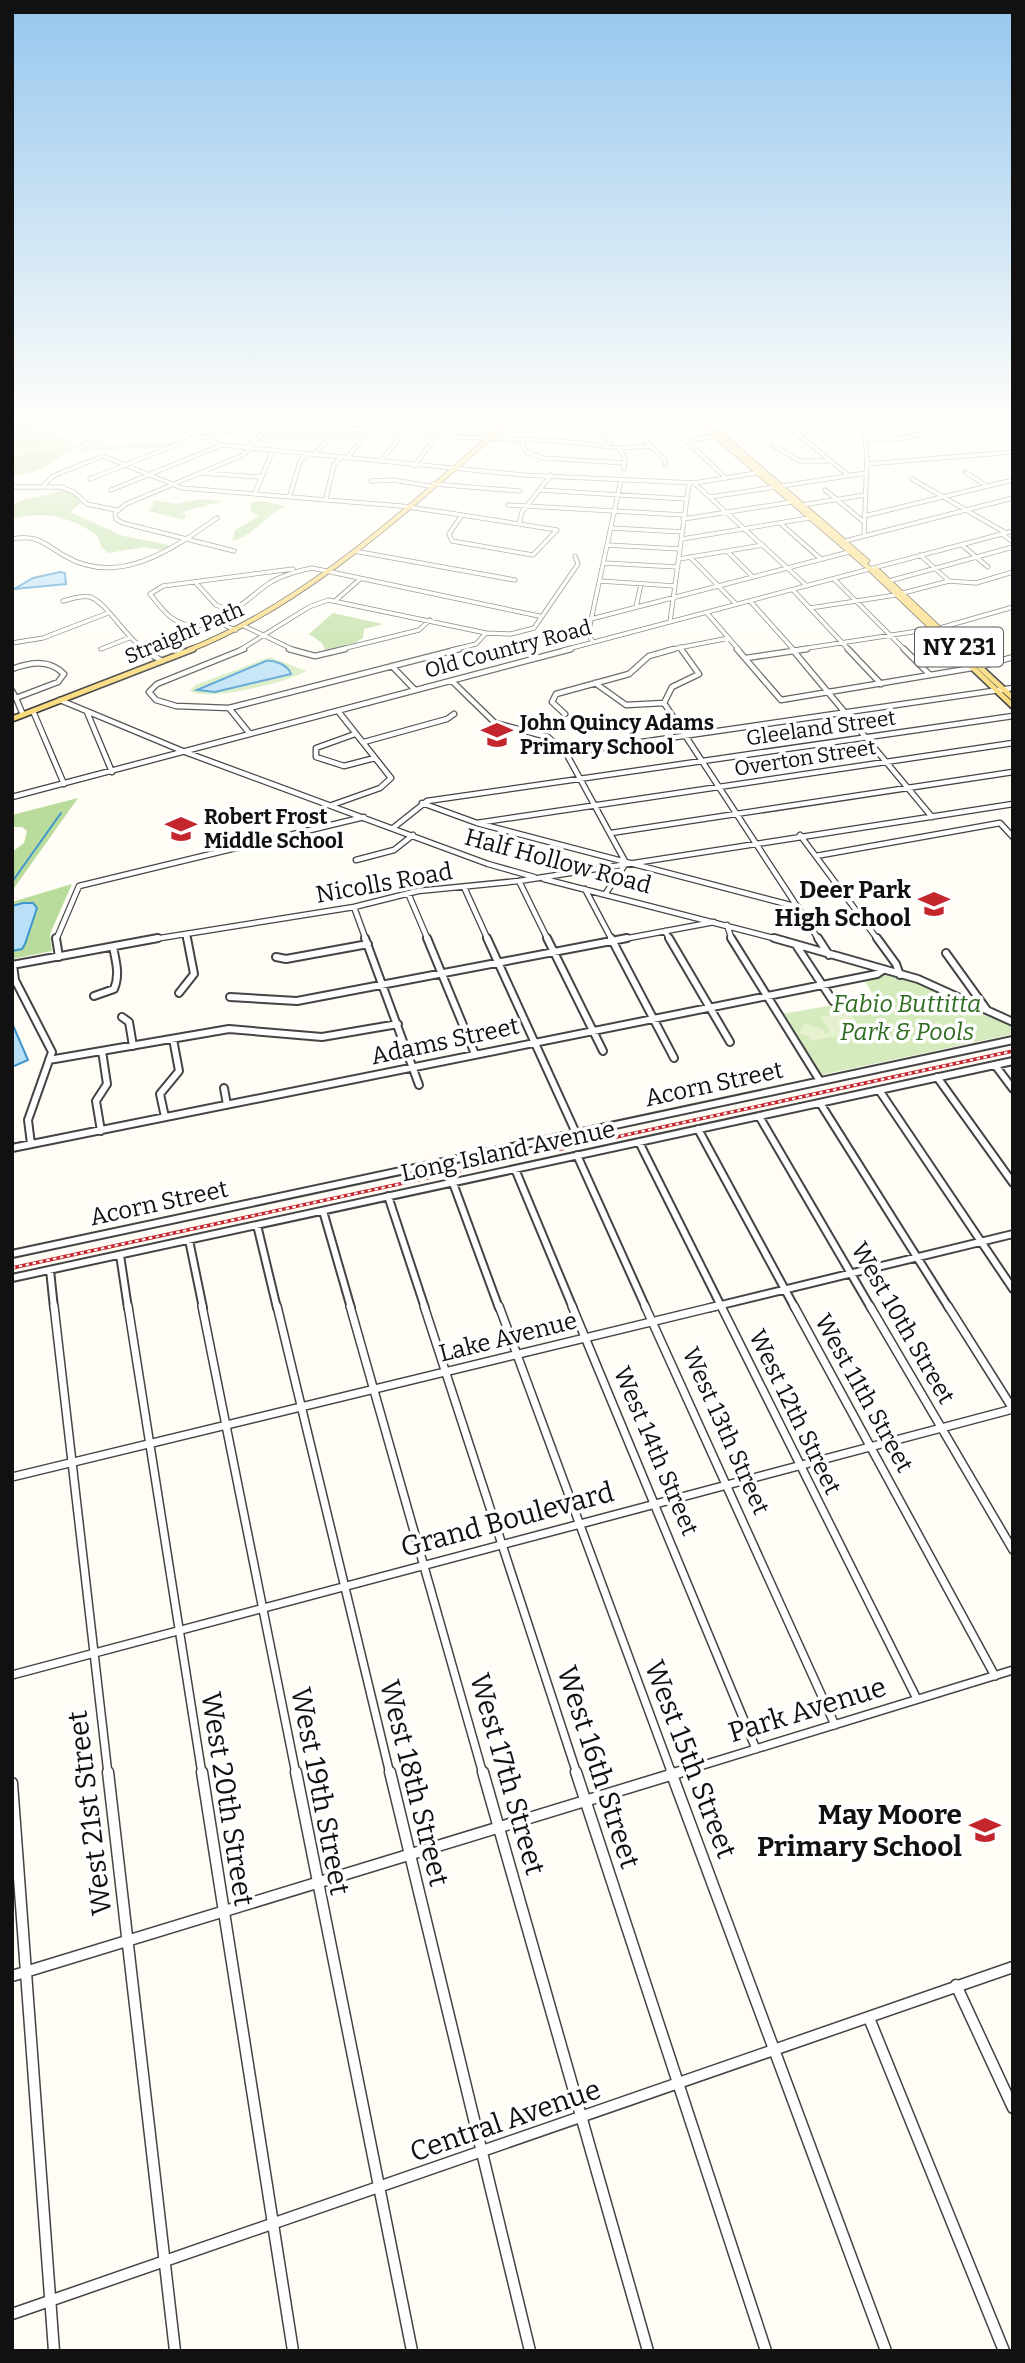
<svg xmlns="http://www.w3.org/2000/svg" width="1025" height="2363" viewBox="0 0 1025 2363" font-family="Bitter,serif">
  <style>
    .green { fill: #d5ebbd }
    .forest { fill: #b9dc9c }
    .pitch { fill: #e6f2cf }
    .water { fill: #b9e0f7; stroke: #3f96cf; stroke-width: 2 }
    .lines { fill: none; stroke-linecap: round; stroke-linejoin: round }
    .stream { stroke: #3f96cf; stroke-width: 2 }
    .minor-far4-casing { stroke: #444; stroke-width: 5 }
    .minor-far3-casing { stroke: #444; stroke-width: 7 }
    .minor-far2-casing { stroke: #444; stroke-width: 10 }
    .minor-far1-casing { stroke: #444; stroke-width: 10 }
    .minor-casing { stroke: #444; stroke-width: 13 }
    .major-far1-casing { stroke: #222; stroke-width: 6 }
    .major-casing { stroke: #222; stroke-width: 8 }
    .minor-far4 { stroke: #fff; stroke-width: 3.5 }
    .minor-far3 { stroke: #fff; stroke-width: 4.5 }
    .minor-far2 { stroke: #fff; stroke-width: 6 }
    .minor-far1 { stroke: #fff; stroke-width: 7 }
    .minor { stroke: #fff; stroke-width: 10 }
    .major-far1 { stroke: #f9d66b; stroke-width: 4.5 }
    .major { stroke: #f9d66b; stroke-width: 5 }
    .rail-casing { stroke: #c4262e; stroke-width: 3.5 }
    .rail { stroke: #fff; stroke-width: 2; stroke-dasharray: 3.5; stroke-linecap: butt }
    .labels { text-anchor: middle; stroke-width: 7; stroke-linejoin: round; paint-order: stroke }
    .far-street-label { font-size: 21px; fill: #111; stroke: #fff }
    .far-poi-label { font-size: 21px; font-weight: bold; fill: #111; stroke: #fff; text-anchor: start }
    .shield { fill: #fff; stroke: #585858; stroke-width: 2 }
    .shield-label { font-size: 23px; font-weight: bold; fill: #111 }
    .street-label { font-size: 24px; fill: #111; stroke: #fff }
    .poi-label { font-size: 24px; font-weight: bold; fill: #111; stroke: #fff; text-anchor: end }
    .park-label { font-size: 24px; font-style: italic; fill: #2f6b1f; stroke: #fff }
    .near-street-label { font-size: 28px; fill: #111; stroke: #fff }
    .near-poi-label { font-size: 28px; font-weight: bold; fill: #111; stroke: #fff; text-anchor: end }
  </style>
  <rect width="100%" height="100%" fill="#fffdf5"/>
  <path class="green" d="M489 424H496L484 434 443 435 439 438C414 435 393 439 368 437L373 431H383L387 425C392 427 397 431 402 431 416 431 482 430 489 424Z
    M332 430 366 432 361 439 256 442 264 435Z
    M185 441 169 447 80 452 90 446Z
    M78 445 69 452 12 455V448Z
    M270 657 306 671C287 683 208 702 190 691L195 685Z
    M889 974 929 987 1013 1025V1034L821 1075 781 1014 875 998 863 978Z"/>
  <path class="forest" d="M12 421H28L75 445 12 448Z
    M66 452C49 467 35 473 12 476V455Z
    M62 489 75 495 81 503 70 512 123 536 174 546 166 551 144 547 108 553 101 546 97 535C70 517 45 510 12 519V506C26 495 46 499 62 489Z
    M200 499 223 501 182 512 186 516 184 520 148 511 153 506V500L176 504Z
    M260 501 286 506C266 514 253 537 232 541L235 530 259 516 250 511 252 502Z
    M333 613 383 624 364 629 363 638 355 643 325 650 322 643 309 634Z
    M78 798 12 891V852L24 843 27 831 22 827H12V815Z
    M72 884 50 934 52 951 12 959V902Z"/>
  <path class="pitch" d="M850 1011 861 1031 811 1041 807 1035 799 1033 804 1023 824 1030V1034L830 1032 820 1017Z
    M951 1025 963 1037 957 1043 929 1044 922 1033 928 1027Z"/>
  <path class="water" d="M60 572 65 573 66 584 14 589 33 578Z
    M266 661C275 660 288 665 291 674L215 692 197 690Z
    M23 903H33L37 908 25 944 22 949 12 951V906Z
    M12 1023 28 1060 12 1067Z"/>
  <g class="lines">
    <path class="stream" d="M12 882 61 813"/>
    <g class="minor-far4-casing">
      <path id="minor-far4" d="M158 421 191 433 296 426 370 430
        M598 421 597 428 609 441 607 447
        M625 421 665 460V464
        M863 421 867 457 864 536
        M1010 421 1013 424
        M666 422 726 478
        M789 427 848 475
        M37 430 62 421
        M191 433 222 445 523 475 694 483 756 473
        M797 434 813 429 817 424 814 421
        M68 435 105 421
        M457 437 562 441 619 448 652 446
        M865 439H898L985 421
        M521 441 526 452 543 458 625 463
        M686 441 719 436
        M774 446 800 461H830
        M80 447 149 421
        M248 447 268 428
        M619 448 625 459 624 469
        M314 455 327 440
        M103 456 182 488 401 506 462 515
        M347 458 370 430
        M380 462 397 441
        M867 464 1013 452
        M414 466 435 438
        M965 472 987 486
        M202 473 260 477
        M90 479 198 436
        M912 479 1006 533
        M371 481 393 480 430 486
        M694 483 807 586
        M433 484 520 491
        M44 485 53 476 103 456
        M12 487H61L74 492 87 504 116 510
        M111 490 222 445
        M540 490 686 499
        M825 490 864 522
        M255 493 273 450
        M290 495 300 462 306 454
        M710 497 866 473
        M326 498 334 465 340 458
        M508 505 684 515
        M802 505 865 495
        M462 515 557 530 533 555 452 541 449 534Z
        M864 516 1013 480
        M683 519 792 502
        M780 523 821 559
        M519 524 522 512 551 475
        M611 528 683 532
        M1002 534 1013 542
        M12 539C38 534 44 544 65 556 119 588 174 548 217 518
        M682 539 809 518
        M845 541 1013 498
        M608 545 680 549
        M962 545 988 567
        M234 551 123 523 116 519 115 513 126 504 243 455 251 448
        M354 551 515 580
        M727 551 753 577
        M920 555 949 581
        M690 557 736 604
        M679 559 763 545
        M604 563 678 567
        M293 569 163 586 150 594C157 602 164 613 172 618 209 644 243 600 271 582 285 574 297 571 312 568L539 616
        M834 579 905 650
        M600 581 675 586
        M889 581 1013 547
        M195 582 216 605 232 611
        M793 590 849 650
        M903 593 949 581 976 583 1013 572
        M336 600 359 580
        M63 601C71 599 82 595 90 597 106 602 127 639 145 650
        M750 601 794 650
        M636 607 641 584
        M810 608 896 595
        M707 613 739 650
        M591 619 849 552
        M214 621 236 630
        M670 622 689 483
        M244 626 294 650
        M940 628 1013 607
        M486 633 511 634 534 628 578 564 575 556
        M593 642 588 634 621 480
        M12 643 43 638 108 613
        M680 647 682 650
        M101 649 129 638
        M240 650 309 607 328 600 486 633
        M338 650 419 630 430 620
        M452 650 476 644 486 633
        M564 650 1013 531
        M668 650 729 638
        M795 650 931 629"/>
    </g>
    <g class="minor-far3-casing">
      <path id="minor-far3" d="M142 649 162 661
        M244 649 157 684 149 692 156 700 176 706 229 708 459 649
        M289 649 315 656 345 649
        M681 649 699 674 672 687 664 703 819 940
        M737 649 781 700 972 668
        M792 649 932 817
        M848 649 881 684
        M904 649 930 675
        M746 658 807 649
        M392 666 415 690
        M980 667 1013 657
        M12 669C31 662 49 659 64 674L58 682 16 698 12 691
        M452 681 495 723 548 737 566 753 626 863 606 893
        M595 683 626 705 664 703
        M16 698 23 715
        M60 700 185 752 488 864 534 877
        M229 708 250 734
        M33 711 64 784
        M87 712 112 772
        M565 714 552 702 556 694 629 674 649 656 674 649
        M355 734 316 748V757L344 766 375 758
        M364 742 447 719 454 714
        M566 753 1013 688
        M12 797 571 649
        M422 803 477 823 798 907
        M332 805 380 788 391 778 338 711
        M477 823 1013 743
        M393 828 427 801 1013 716
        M611 833 1013 772
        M800 835 878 940
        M816 856 1000 823 1013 837
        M356 860 394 850 413 835
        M544 879 781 940
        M519 881 548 940
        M464 887 488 940
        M585 889 612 940
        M408 893 428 940
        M354 907 366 940
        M727 925 732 940
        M665 931 670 940
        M186 934 187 940
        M56 940 79 886 364 817
        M148 940 354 907 418 891 519 881 1013 804
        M618 940 714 922"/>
    </g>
    <g class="minor-far2-casing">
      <path id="minor-far2" d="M56 938 59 957
        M365 938 419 1085
        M427 938 475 1054
        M487 938 576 1133
        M547 938 603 1051
        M611 938 674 1058
        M669 938 730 1042
        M731 938 820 1081
        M774 938 918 979 1013 1022
        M818 938 829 955
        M877 938 896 964 900 975
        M796 945 833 1001
        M946 953 987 1010
        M276 957 286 959 368 944
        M12 965 158 938
        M13 965 15 980 52 1052 28 1120 31 1144
        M179 993 194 974 187 938
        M94 996 114 989C120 975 116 962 113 947
        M230 997 297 1001 627 938
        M122 1017 129 1022 133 1046
        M49 1060 229 1029 322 1037 398 1024
        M995 1065 1013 1089
        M937 1077 1013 1183
        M224 1088 227 1105
        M879 1090 1013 1289
        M820 1103 949 1308
        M759 1116 871 1308
        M165 1117 160 1094 179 1071 173 1039
        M698 1129 795 1308
        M101 1131 96 1101 107 1084 102 1051
        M639 1142 722 1308
        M12 1148 877 974 883 970
        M577 1155 646 1308
        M515 1169 573 1308
        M453 1183 499 1308
        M388 1196 425 1308
        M323 1211 351 1308
        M257 1225 277 1308
        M189 1240 203 1308
        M12 1254 1013 1040
        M120 1255 128 1308
        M50 1270 54 1308
        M12 1278 1013 1061
        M709 1308 1013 1234"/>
    </g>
    <g class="minor-far1-casing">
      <path id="minor-far1" d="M54 1306 108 1774
        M128 1306 202 1774
        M202 1306 296 1774
        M277 1306 390 1774
        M350 1306 483 1774
        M424 1306 577 1774
        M499 1306 672 1774
        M572 1306 756 1749
        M645 1306 835 1725
        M721 1306 917 1699
        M794 1306 995 1676
        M870 1306 1013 1550
        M948 1306 1013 1409
        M12 1477 717 1306
        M12 1675 1013 1409
        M674 1774 1013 1670"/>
    </g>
    <g class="minor-casing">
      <path id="minor" d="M108 1772 175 2351
        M202 1772 293 2351
        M296 1772 412 2351
        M390 1772 530 2351
        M483 1772 648 2351
        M576 1772 766 2351
        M671 1772 886 2351
        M12 1783 54 2351
        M12 1976 680 1772
        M956 1985 1013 2108
        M869 2018 1004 2351
        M12 2314 1013 1967"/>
    </g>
    <g class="major-far1-casing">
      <path id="major-far1" d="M698 421 870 569 955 650
        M717 431 867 561
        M876 569 962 650
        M189 650C309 603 412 504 509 421"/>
    </g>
    <g class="major-casing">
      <path id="major" d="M953 649 1013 706
        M960 649 1013 698
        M12 719 193 649"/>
    </g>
    <use href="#minor-far4" class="minor-far4"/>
    <use href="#minor-far3" class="minor-far3"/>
    <use href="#minor-far2" class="minor-far2"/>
    <use href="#minor-far1" class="minor-far1"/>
    <use href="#minor" class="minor"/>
    <use href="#major-far1" class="major-far1"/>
    <use href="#major" class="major"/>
    <g class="rail-casing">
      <path id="rail" d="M12 1268 1013 1051"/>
    </g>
    <use href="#rail" class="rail"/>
  </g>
  <linearGradient id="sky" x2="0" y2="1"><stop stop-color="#95c6ee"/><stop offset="0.56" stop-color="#fffefa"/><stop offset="1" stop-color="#fffefa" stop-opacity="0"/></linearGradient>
  <rect width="1025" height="751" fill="url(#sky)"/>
  <defs>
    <g id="school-bare" transform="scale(2.415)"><path d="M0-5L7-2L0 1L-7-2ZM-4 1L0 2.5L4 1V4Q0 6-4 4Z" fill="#c4262e" stroke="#fff" stroke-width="2.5" paint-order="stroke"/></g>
  </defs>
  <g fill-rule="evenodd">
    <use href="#school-bare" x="497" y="735"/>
    <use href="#school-bare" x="181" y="829"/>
    <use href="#school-bare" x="934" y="904"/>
    <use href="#school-bare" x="985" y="1830"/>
  </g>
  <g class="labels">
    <g class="far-street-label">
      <text transform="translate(184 633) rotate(-23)" y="7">Straight Path</text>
      <text transform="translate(508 649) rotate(-15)" y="7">Old Country Road</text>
      <text transform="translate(821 728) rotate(-8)" y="7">Gleeland Street</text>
      <text transform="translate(805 758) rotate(-9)" y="7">Overton Street</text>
    </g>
    <g class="far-poi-label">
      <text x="520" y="730">John Quincy Adams<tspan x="520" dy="24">Primary School</tspan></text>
      <text x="204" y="824">Robert Frost<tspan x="204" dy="24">Middle School</tspan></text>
    </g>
    <rect class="shield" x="915" y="627.5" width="88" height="39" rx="5"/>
    <g class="shield-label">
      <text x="959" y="655">NY 231</text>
    </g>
    <g class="street-label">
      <text transform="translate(558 861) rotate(15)" y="8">Half Hollow Road</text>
      <text transform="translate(384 883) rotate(-10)" y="8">Nicolls Road</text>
      <text transform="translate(445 1041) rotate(-12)" y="8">Adams Street</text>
      <text transform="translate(714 1084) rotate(-12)" y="8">Acorn Street</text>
      <text transform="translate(508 1151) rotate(-12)" y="8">Long Island Avenue</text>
      <text transform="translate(159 1203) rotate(-12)" y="8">Acorn Street</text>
      <text transform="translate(903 1323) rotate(60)" y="8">West 10th Street</text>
      <text transform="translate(508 1337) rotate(-14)" y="8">Lake Avenue</text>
      <text transform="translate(864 1393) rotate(61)" y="8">West 11th Street</text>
      <text transform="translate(795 1412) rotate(64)" y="8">West 12th Street</text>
      <text transform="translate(726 1431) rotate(66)" y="8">West 13th Street</text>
      <text transform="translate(656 1451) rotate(67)" y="8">West 14th Street</text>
    </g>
    <g class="poi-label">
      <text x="911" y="898">Deer Park<tspan x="911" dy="28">High School</tspan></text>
    </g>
    <g class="park-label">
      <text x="907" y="1012">Fabio Buttitta<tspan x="907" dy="28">Park &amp; Pools</tspan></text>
    </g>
    <g class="near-street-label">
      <text transform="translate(507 1519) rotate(-15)" y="10">Grand Boulevard</text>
      <text transform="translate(807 1709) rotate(-17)" y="10">Park Avenue</text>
      <text transform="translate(691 1759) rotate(69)" y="10">West 15th Street</text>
      <text transform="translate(599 1767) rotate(72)" y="10">West 16th Street</text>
      <text transform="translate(508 1774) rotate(74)" y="10">West 17th Street</text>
      <text transform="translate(415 1783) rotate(76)" y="10">West 18th Street</text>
      <text transform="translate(321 1791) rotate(79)" y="10">West 19th Street</text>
      <text transform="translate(228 1799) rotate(81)" y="10">West 20th Street</text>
      <text transform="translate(89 1813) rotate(-97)" y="10">West 21st Street</text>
      <text transform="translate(505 2120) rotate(-19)" y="10">Central Avenue</text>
    </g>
    <g class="near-poi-label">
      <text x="962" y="1824">May Moore<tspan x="962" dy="32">Primary School</tspan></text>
    </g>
  </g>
  <rect width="1025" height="2363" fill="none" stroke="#111111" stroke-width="28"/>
</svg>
